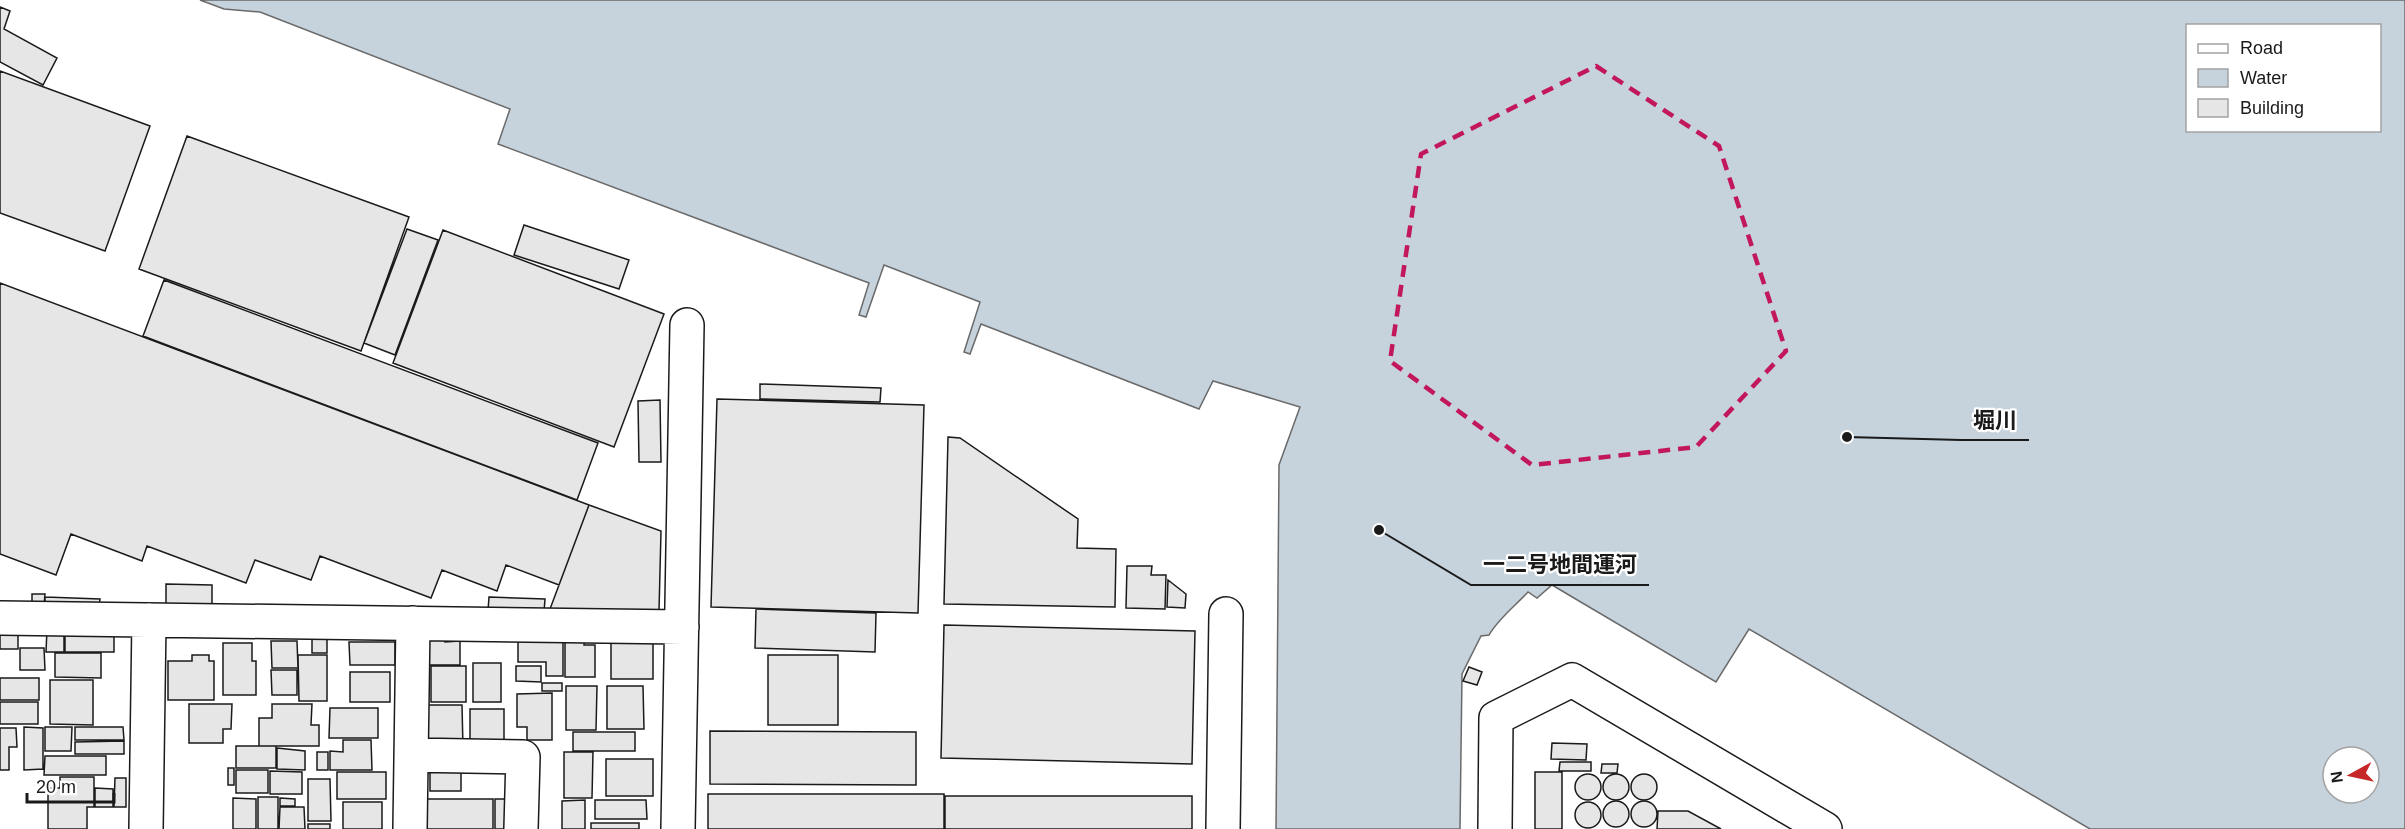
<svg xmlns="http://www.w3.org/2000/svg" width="2405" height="829" viewBox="0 0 2405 829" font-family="Helvetica,'Noto Sans JP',sans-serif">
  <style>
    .water { fill: #c6d2dc; stroke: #6a6a6a; stroke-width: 1.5; fill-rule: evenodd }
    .building { fill: #e6e6e6; stroke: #1a1a1a; stroke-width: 1.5 }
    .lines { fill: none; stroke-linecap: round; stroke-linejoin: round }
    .minor-casing { stroke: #1a1a1a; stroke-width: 36 }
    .minor { stroke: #fff; stroke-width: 33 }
    .marked { fill: none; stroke: #c2185b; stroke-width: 4.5; stroke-dasharray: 12 8; stroke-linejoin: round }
    .leader { fill: none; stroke: #1a1a1a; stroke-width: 2 }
    .callout-dot { fill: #1a1a1a; stroke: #fff; stroke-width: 2 }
    .callout-label { font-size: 22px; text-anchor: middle; font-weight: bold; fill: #1a1a1a; stroke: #fff; stroke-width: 4.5; stroke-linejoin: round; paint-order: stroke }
  </style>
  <rect width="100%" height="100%" fill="#fff"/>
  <path class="water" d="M200 0H2405V829H2090L1749 629 1716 682 1552 585 1537 598 1528 592C1515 606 1498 619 1489 635L1481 636 1462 674 1460 829H1276L1279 465 1300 407 1213 381 1199 409 981 324 970 354 964 352 980 302 884 265 866 317 859 315 869 283 498 144 510 109 260 12 224 9ZM2188 26H2380V130H2188ZM2333 757H2369V793H2333Z"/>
  <path class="building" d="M0 7 10 11 4 29 57 58 43 85 0 62Z
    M0 71 150 126 105 251 0 213Z
    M187 136 409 217 361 351 139 269Z
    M524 225 629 260 619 289 514 255Z
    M407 229 438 240 395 355 364 343Z
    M443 230 664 314 614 447 393 363Z
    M164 280 598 443 577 500 143 336Z
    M0 283 589 505 559 585 506 565 497 591 442 570 431 598 320 556 311 580 255 560 246 583 147 546 142 561 71 534 56 575 0 554Z
    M760 384 881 388 880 402 760 399Z
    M717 399 924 405 918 613 711 607Z
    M660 400 661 462H639L638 401Z
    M948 437 960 438 1078 519 1077 548 1116 549 1115 607 944 604Z
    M589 505 661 531 659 611 550 609Z
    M1127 566H1152L1151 575H1166L1165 609 1126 608Z
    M1168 580 1186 594 1185 608 1167 607Z
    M166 584 212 585V607H166Z
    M32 594H45L44 606H32Z
    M45 597 100 599 99 608 45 607Z
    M489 597 545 599 544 612 488 611Z
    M756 609 876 613 875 652 755 648Z
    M944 625 1195 631 1192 764 941 758Z
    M0 629H18V649H0Z
    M47 629H64V652H46Z
    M65 630 114 631V652H65Z
    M427 632H444L445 642 460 641V665H427Z
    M312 634H327V653H312Z
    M518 634H563V676H546V662H518Z
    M565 636H585L584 645H595V677H565Z
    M611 636H653V679H611Z
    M271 641H297L298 668H272Z
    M349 642H395V665H350Z
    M223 643H252V661H256V695H223Z
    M20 648H44L45 670H20Z
    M55 653H101V678L55 677Z
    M192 655H209V661H214V700H168V661H192Z
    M298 655H327V701H299Z
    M768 655H838V725H768Z
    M473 663H501V702H473Z
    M431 666H466V702H431Z
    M516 666H541V682L516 681Z
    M1469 667 1482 672 1477 685 1463 681Z
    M271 670H297V695H272Z
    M350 672H390V702H350Z
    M0 678H39V700H0Z
    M50 680H93V725L50 724Z
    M542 683H562V691H542Z
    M566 686H597L596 730H566Z
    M607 686H643L644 729H607Z
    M552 693V740H527V727H517V694Z
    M0 702H38V724H0Z
    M189 704H232L231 729H223V743H189Z
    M272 704H312L311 725H319V746H259V718H272Z
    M427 705H462L463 748 427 747Z
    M330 708H378V738H329Z
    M470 709H504V747H470Z
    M24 727 43 728V769L24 770Z
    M45 727H72L71 751H45Z
    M75 727H123L124 740H75Z
    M0 728H16L17 747H9V770H0Z
    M710 731 916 732V785L710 784Z
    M573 732H635V751H573Z
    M343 740H371L372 770H330V751L343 752Z
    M124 741V754H75V742Z
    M1552 743 1587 744 1586 760 1551 759Z
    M236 746H276V768H236Z
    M277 748 305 751V770L277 769Z
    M317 752H328V770H317Z
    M564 752H593L592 798H564Z
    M45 756H106V775H44Z
    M606 759H653V796H606Z
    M1560 762H1591V771H1559Z
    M430 764 461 765V791H430Z
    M1602 764H1618L1617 773H1601Z
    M228 768H234V785H228Z
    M236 770H268V793H236Z
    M270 771 302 772V794H270Z
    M337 772H386V799H337Z
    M1535 772H1562V829H1535Z
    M1631 787a13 13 0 1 1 26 0a13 13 0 1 1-26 0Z
    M1603 787a13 13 0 1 1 26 0a13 13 0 1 1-26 0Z
    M1575 787a13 13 0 1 1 26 0a13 13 0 1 1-26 0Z
    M60 777H94V807H87V829H48V788H60Z
    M115 778H126V807H114Z
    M308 779H330L331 821H308Z
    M95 788 113 789V807H95Z
    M708 794H944V829H708Z
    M945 796H1192V829H945Z
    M258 797H278V829H258Z
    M233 798 256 799V829H233Z
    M280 798 295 799V806H280Z
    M425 799H493V829H425Z
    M495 799H511V829H495Z
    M585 800V829H562V801Z
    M595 800H646L647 819H595Z
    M1631 814a13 13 0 1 1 26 0a13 13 0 1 1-26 0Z
    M1603 814a13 13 0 1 1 26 0a13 13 0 1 1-26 0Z
    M343 802H382V829H343Z
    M1575 815a13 13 0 1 1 26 0a13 13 0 1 1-26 0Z
    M280 807H304L305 829H279Z
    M1658 811H1688L1721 829H1657Z
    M591 823H639V829H591Z
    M308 824H330V829H308Z"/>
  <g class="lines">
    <g class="minor-casing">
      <path id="minor" d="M0 618 682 627
        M411 755 523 757 521 829
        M146 829 149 620
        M410 829 413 623
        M678 829 687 325
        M1223 829 1226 614
        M1495 829 1496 718 1572 680 1825 829"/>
    </g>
    <use href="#minor" class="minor"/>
  </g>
  <path class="marked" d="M1596 66 1719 146 1786 351 1696 447 1532 465 1390 361 1421 154Z"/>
  <path class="leader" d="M1847 437L1961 440H2029M1379 530L1471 585H1649"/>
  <g class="callout-dot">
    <circle cx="1847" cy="437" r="6"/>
    <circle cx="1379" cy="530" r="6"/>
  </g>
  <g class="callout-label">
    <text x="1995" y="428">堀川</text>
    <text x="1560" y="572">一二号地間運河</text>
  </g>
  <rect x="2186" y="24" width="195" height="108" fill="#ffffff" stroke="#a3a3a3" stroke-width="1.5"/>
  <rect x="2198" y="44" width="30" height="9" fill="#ffffff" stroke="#a3a3a3" stroke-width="1.5"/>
  <text x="2240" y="54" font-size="18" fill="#1a1a1a">Road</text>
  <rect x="2198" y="69" width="30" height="18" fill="#c6d2dc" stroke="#a3a3a3" stroke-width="1.5"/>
  <text x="2240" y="84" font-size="18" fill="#1a1a1a">Water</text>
  <rect x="2198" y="99" width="30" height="18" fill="#e6e6e6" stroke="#a3a3a3" stroke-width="1.5"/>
  <text x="2240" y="114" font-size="18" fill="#1a1a1a">Building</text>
  <g transform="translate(2351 775) rotate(262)"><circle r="28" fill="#ffffff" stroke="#a3a3a3" stroke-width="1.5"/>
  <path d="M0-4.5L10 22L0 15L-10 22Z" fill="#c62828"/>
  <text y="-9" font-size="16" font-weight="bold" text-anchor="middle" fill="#1a1a1a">N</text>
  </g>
  <path d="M27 793v9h87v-9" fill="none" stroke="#1a1a1a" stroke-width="3"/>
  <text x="36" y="793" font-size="18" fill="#1a1a1a" stroke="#ffffff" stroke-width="4.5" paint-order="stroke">20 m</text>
</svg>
